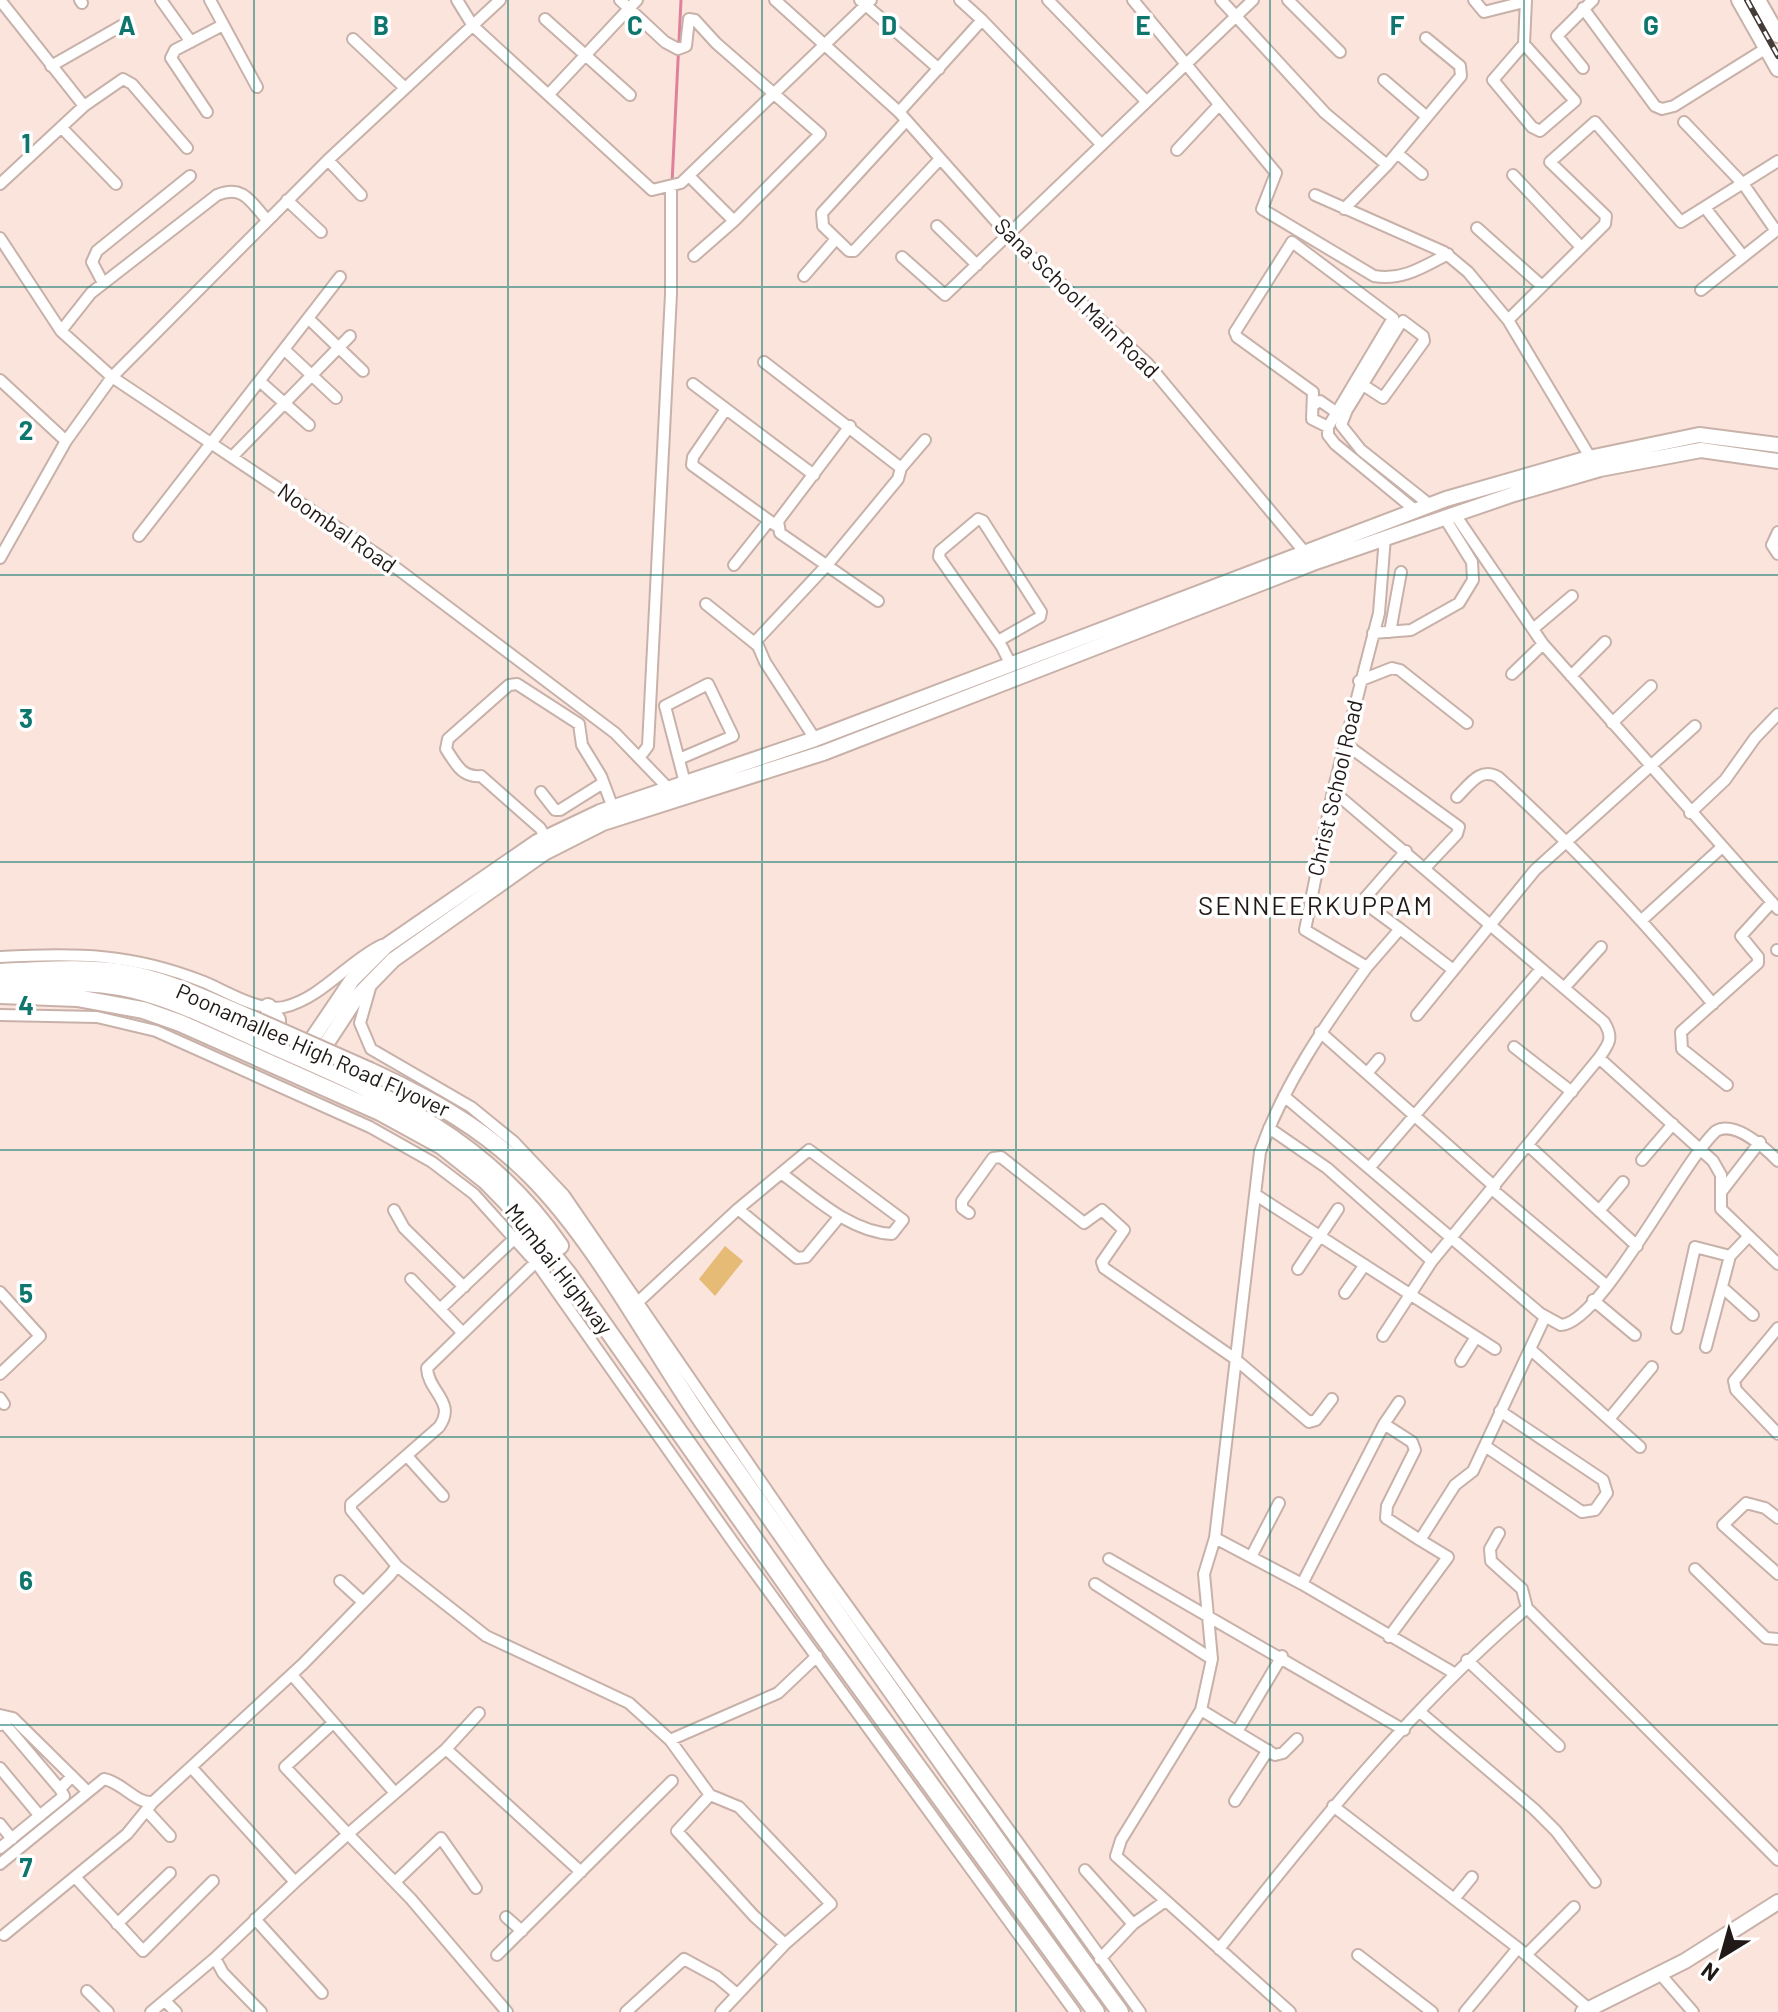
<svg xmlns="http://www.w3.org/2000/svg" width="1778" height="2012" viewBox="0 0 1778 2012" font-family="Barlow,sans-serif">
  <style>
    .green { fill: #e5bb75 }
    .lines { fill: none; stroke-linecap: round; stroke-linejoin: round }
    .stream { stroke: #de829c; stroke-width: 3 }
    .minor-casing { stroke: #c7b1a9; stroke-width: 14 }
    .major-casing { stroke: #c7b1a9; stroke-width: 18 }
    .highway-casing { stroke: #c7b1a9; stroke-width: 20 }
    .minor { stroke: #fff; stroke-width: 10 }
    .major { stroke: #fff; stroke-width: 14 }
    .highway { stroke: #fff; stroke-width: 16 }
    .rail-casing { stroke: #453b38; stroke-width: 6 }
    .rail { stroke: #fff; stroke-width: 3; stroke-dasharray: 9; stroke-linecap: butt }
    .highway-bridge-casing { stroke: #c7b1a9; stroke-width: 20; stroke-linecap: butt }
    .highway-bridge { stroke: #fff; stroke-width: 16 }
    .grid { fill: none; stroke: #0f766e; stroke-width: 2; stroke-opacity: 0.55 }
    .labels { text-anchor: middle; stroke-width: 7; stroke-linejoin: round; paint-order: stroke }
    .street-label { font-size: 22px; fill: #211917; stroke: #fff }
    .quarter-label { font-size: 26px; letter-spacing: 2px; fill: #211917; stroke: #fff }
    .grid-label { font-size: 26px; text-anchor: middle; font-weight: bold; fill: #0f766e; stroke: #fff; stroke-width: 7; stroke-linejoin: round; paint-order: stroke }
  </style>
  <rect width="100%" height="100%" fill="#fbe4dc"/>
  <path class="green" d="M725 1246 743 1261 715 1296 699 1279Z"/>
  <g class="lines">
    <path class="stream" d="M672 183 681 0"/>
    <g class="minor-casing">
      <path id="minor" d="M0 0 84 106
        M80 0 82 3
        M161 0 191 42
        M210 0 257 87
        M457 0 473 26 652 190 681 183 871 0
        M620 0 665 42 678 49 686 46 689 19 695 20 716 43 820 134 734 221 689 176
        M775 0 899 112 1009 236 1148 364 1307 555
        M860 0 939 69
        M1048 0 1146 101
        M1133 0 1276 173 1262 209 1374 276C1402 281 1423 267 1448 254
        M1221 0 1325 113 1387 165
        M1288 0 1340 52
        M1474 0 1484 12 1524 2
        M1583 8 1655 106 1662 109 1674 106 1765 49
        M545 19 630 95
        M982 20 1102 145
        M353 39 404 87
        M1524 44 1575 101 1540 131 1532 127 1493 80 1524 44 1526 0
        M51 66 121 26
        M1583 68 1557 36 1593 0
        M1384 80 1427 117
        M549 94 637 0
        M207 112 171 58 175 50 223 25
        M899 112 982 20 960 0
        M906 121 822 213 823 226 849 251H854L940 159
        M1684 122 1744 185 1776 231
        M61 127 116 184
        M1177 150 1219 105
        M1397 153 1422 174
        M328 160 361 195
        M1513 175 1581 247
        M0 184 84 106 123 79 132 84 187 148
        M1315 195 1444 252 1468 272 1508 320 1593 462
        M287 200 321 232
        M1344 209 1387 165 1461 76 1460 66 1426 38
        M1706 209 1743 256
        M937 226 977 265
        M1477 228 1542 286
        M0 238 61 331 112 377 328 160 500 0
        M1292 242 1393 318 1328 427 1312 419 1313 392 1237 337 1235 332Z
        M694 256 734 221
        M902 257 945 295 1253 0
        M804 276 836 239
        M103 283 92 262 97 251 190 176
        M1701 290 1778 229
        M1508 320 1605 224 1606 216 1550 162 1595 122 1681 222 1778 161
        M312 322 363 371
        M61 331 91 293 217 195C243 184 251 202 267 220
        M288 353 336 398
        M764 362 901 468 925 440
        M0 380 66 441 112 377 387 561 615 733 671 791
        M693 384 814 475
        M264 385 309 425
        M1363 385 1383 398 1424 341 1423 336 1403 321 1400 324 1347 410 1341 425 1361 450 1430 505
        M1315 404 1320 401 1336 412
        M726 409 693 457 692 465 778 527
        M850 426 778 521 780 533 878 601
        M1328 427V435L1335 444 1415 510
        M233 456 350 336
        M1456 516 1543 644 1778 909
        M1778 532 1772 545 1778 554
        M139 536 340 277
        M0 558 66 441
        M734 565 769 521
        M706 604 757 645
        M1533 629 1572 596
        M1390 632 1401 572
        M1373 633 1411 630 1459 603 1473 580 1472 562 1446 520
        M998 641 1040 617 1041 612 983 521 978 519 940 551 939 557 1002 647 1011 665
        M1512 674 1543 644
        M1571 676 1605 642
        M1359 681 1392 668 1400 670 1467 723
        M1612 723 1651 686
        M815 739 765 662 756 641 827 565 898 479 901 468
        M1344 743 1459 827 1457 834 1425 868
        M639 758 648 746 671 294V188
        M679 759 733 736 708 684 665 706 685 783
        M1333 791 1604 1022C1614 1038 1609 1044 1599 1058L1432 1261 1383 1336
        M541 792 555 810H560L603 783
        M1457 797C1470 784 1480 767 1498 777 1576 848 1646 923 1713 1004
        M1690 813 1725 780 1755 738 1778 714
        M546 838 540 828 481 776C462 778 456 764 446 749L448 739 509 685 517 684 579 724 582 745 601 776 613 808
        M1643 919 1721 848
        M1400 929 1366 904 1365 898 1406 851
        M1777 950H1778
        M0 957C76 953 132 953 204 982 228 992 258 1012 284 1007 322 998 348 961 382 945
        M1367 967 1400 929 1452 969
        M370 988 360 1023 371 1049 471 1107 514 1142 564 1195 821 1569 1140 2012
        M1564 988 1601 947
        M0 1015 97 1017 156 1031 370 1127 432 1162 474 1194 538 1265 735 1545 1075 2012
        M1417 1015 1535 870 1695 726
        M1320 1032 1495 1187
        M1514 1047 1572 1092
        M1599 1058 1713 1161 1721 1175V1209L1778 1264
        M1368 1072 1379 1059
        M1727 1085 1682 1049 1681 1032 1758 963V957L1741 936 1772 902
        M1284 1096 1541 1314 1561 1325C1601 1323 1681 1163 1716 1131 1735 1120 1765 1148 1778 1161
        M1269 1128 1327 1168 1432 1261
        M1529 1146 1637 1246
        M1642 1160 1673 1124
        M1370 1167 1541 969
        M1493 1190 1606 1285
        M1722 1191 1760 1142
        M1256 1195 1495 1349
        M738 1209 809 1150 903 1220 892 1234C850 1232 814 1197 781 1173
        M394 1210 404 1228 464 1287
        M1599 1211 1623 1182
        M969 1213 962 1208V1201L993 1158 1001 1157 1084 1223 1102 1210 1124 1230 1102 1262 1104 1268 1234 1358 1309 1422 1316 1420 1332 1399
        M1298 1269 1338 1209
        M411 1279 461 1331
        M1723 1288 1753 1315
        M0 1292 40 1336 0 1374
        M1345 1293 1364 1266
        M1593 1300 1635 1335
        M638 1302 738 1209 797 1258 806 1257 840 1216
        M440 1309 516 1237
        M1677 1328 1695 1247 1730 1256
        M1778 1328 1734 1381 1736 1390 1778 1434
        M1706 1347 1730 1256 1748 1237
        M1530 1349 1640 1447
        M1461 1361 1476 1337
        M0 1398 4 1404
        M1609 1419 1652 1367
        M1384 1424 1399 1402
        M1485 1446 1582 1512 1595 1510 1607 1493 1603 1480 1500 1411
        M407 1456 443 1496
        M1778 1518 1765 1508 1746 1503 1723 1525 1778 1574
        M1499 1533 1490 1549 1491 1561 1522 1589 1527 1608 1778 1860
        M1215 1538 1302 1584 1454 1673
        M1251 1557 1279 1503
        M1109 1559 1404 1730
        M397 1566 486 1636 629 1703 670 1740
        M1695 1569 1766 1638 1778 1639
        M340 1581 363 1602
        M1095 1584 1212 1659
        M1302 1584 1384 1424 1412 1442 1415 1450 1387 1506 1386 1518 1420 1540
        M1389 1637 1448 1557 1420 1540 1455 1485 1473 1471 1545 1317
        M1467 1660 1559 1746
        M292 1675 395 1793
        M1201 1710 1275 1755 1283 1753 1297 1739
        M1420 1712 1534 1809 1556 1831 1595 1882
        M0 1715 13 1718 88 1792
        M333 1723 285 1767 348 1834 446 1749 479 1713
        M0 1725 4 1723 60 1789 72 1776
        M1238 1730 1282 1656
        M446 1749 581 1872
        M191 1767 295 1882 215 1958 223 1973 261 2012
        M0 1768 40 1816
        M710 1795 739 1807 831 1904 785 1944
        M1235 1801 1268 1750
        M1333 1806 1518 1948 1588 2008
        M147 1811 170 1836
        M0 1824 12 1839
        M0 1848 64 1796 60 1789
        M0 1864 104 1779C122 1782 136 1804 153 1802L303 1664 390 1575 397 1566 351 1510V1504L439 1427C457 1402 428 1392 427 1368L536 1262
        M1085 1870 1133 1924
        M75 1877 143 1951 213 1881
        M295 1882 348 1834 411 1899 507 2012
        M395 1882 441 1838 476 1888
        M1454 1899 1472 1877
        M506 1917 522 1931
        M255 1919 322 1993
        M117 1924 170 1873
        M4 1935 127 1834 153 1802
        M1219 1949C1314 1829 1410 1708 1527 1608
        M497 1955 672 1781
        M1358 1955 1432 2012
        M1526 1955 1574 1907
        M1100 1959 1133 1924 1164 1902
        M1661 1975 1693 2012
        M87 1991 108 2012
        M165 2001 176 2012
        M151 2012 215 1958
        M626 2012 684 1959 717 1977 737 1994
        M721 2012 785 1944 754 1916 677 1831 710 1795 670 1740 778 1693 817 1656
        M1290 2012 1116 1856 1121 1840 1201 1710 1212 1659 1204 1574 1215 1538 1260 1152C1284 1084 1325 1025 1367 967L1305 930 1333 791 1379 613 1385 537
        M1465 2012 1518 1948"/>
    </g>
    <g class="major-casing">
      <path id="major" d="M1739 0 1778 69
        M1758 0 1778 35
        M304 1051 352 980 386 946 537 842 600 812 815 739 1446 499 1589 458 1699 435 1778 445
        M317 1058 357 997 393 960 544 853 603 823 823 753 1313 563 1514 494 1600 469 1701 450 1778 461
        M1583 2012 1685 1961 1778 1902"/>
    </g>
    <g class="highway-casing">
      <path id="highway" d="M0 972C43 970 88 966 131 974 175 983 217 1004 259 1022
        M0 985C44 982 91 980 134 990 179 1001 221 1023 264 1042 381 1093 485 1136 560 1246
        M0 995 77 998 143 1010 180 1023 380 1112 442 1146 486 1181 529 1225 569 1275 819 1631 1096 2012
        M267 1037 277 1027V1020L268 1007
        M370 1071C431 1099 485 1129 532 1177 599 1245 652 1349 707 1428 844 1623 980 1819 1120 2012"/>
    </g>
    <use href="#minor" class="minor"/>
    <use href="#major" class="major"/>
    <use href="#highway" class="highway"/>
    <g class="rail-casing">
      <path id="rail" d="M1747 0 1778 56"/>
    </g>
    <use href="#rail" class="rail"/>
    <g class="highway-bridge-casing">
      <path id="highway-bridge" d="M259 1022 370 1071"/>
    </g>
    <use href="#highway-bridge" class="highway-bridge"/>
  </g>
  <path class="grid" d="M254 0V2012M508 0V2012M762 0V2012M1016 0V2012M1270 0V2012M1524 0V2012M0 287H1778M0 575H1778M0 862H1778M0 1150H1778M0 1437H1778M0 1725H1778"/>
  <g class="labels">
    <g class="street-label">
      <text transform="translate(1077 298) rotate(44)" y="8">Sana School Main Road</text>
      <text transform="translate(337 528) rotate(35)" y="8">Noombal Road</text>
      <text transform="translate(1335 788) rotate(-77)" y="8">Christ School Road</text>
      <text transform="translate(313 1050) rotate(24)" y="8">Poonamallee High Road Flyover</text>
      <text transform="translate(559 1269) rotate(52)" y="8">Mumbai Highway</text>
    </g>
    <g class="quarter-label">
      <text x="1316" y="915">SENNEERKUPPAM</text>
    </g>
  </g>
  <g class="grid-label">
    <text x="127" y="35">A</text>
    <text x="381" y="35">B</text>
    <text x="635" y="35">C</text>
    <text x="889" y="35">D</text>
    <text x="1143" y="35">E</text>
    <text x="1397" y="35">F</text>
    <text x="1651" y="35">G</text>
    <text x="26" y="153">1</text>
    <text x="26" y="440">2</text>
    <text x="26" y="728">3</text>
    <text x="26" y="1015">4</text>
    <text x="26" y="1303">5</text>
    <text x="26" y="1590">6</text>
    <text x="26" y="1877">7</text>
  </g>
  <g transform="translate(1722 1956) rotate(217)" stroke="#ffffff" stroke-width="6" paint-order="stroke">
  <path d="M0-6L14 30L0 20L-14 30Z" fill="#211917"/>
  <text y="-12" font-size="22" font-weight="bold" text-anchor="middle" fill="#211917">N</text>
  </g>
</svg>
